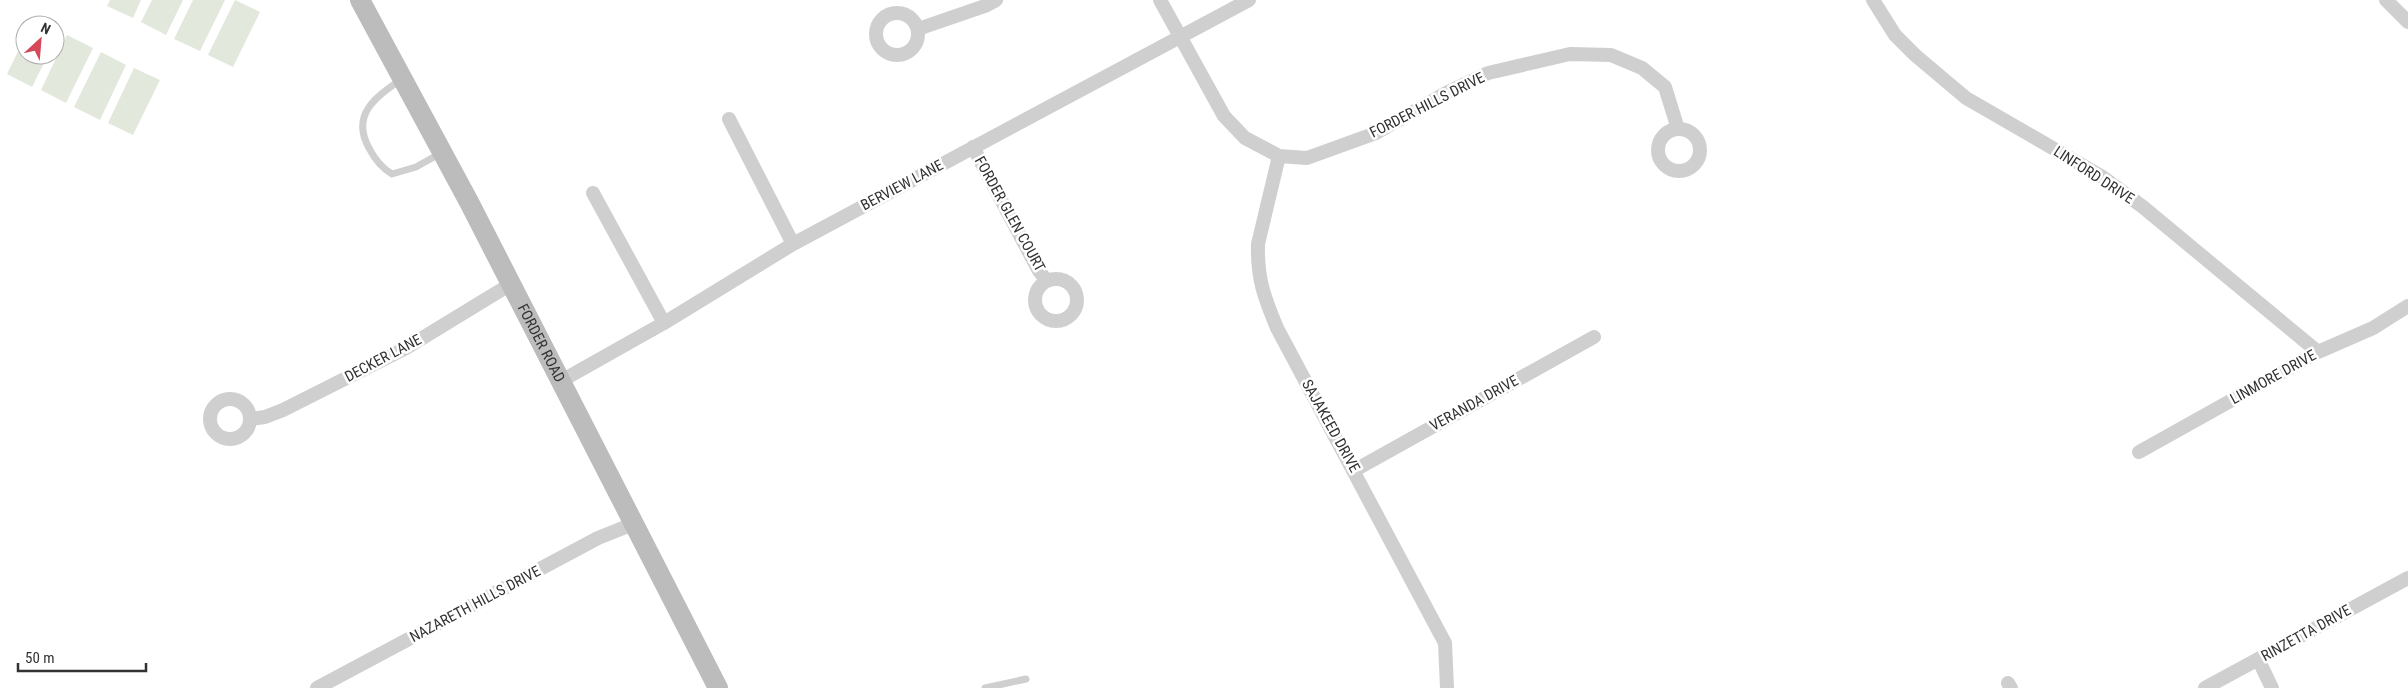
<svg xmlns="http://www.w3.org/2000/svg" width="2408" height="688" viewBox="0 0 2408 688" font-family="'Roboto Condensed',sans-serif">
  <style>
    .green { fill: #e2e8dc }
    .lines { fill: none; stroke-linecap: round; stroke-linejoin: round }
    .service { stroke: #cfcfcf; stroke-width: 7 }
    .minor { stroke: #cfcfcf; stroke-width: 14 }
    .secondary { stroke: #bcbcbc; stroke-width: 20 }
    .labels { text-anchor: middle; stroke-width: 5; stroke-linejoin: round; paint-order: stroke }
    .street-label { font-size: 15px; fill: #323232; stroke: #fff }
  </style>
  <rect width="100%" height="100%" fill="#fff"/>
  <path class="green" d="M110 0H141L133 18 107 6Z
    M152 0H183L166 35 141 22Z
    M193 0H225L200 51 174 39Z
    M235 0 260 12 233 67 208 55Z
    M67 35 93 48 66 103 41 90Z
    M25 37V55H48L32 87 7 74Z
    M101 52 126 65 100 120 74 107Z
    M134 68 160 80 133 135 108 123Z"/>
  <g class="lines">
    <path class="service" d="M402 79C377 96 350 114 369 148 374 158 382 168 392 174L416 167 441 153
      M985 688 1026 679"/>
    <path class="minor" d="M1160 0 1224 116 1245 138 1279 156 1307 158 1376 133 1446 93 1488 73 1570 54 1611 55 1642 68 1665 87 1678 129
      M1873 0 1895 35 1915 55 1966 98 2101 176 2143 207 2318 352
      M2386 0 2408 22
      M876 34a21 21 0 1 1 42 0a21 21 0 1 1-42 0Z
      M918 29 985 6 996 0
      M729 119 793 244
      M1658 150a21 21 0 1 1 42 0a21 21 0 1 1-42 0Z
      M973 147 1039 271 1047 281
      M1279 156 1258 244C1257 278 1264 297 1277 328L1445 643 1447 688
      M593 193 664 323
      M1035 300a21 21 0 1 1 42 0a21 21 0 1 1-42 0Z
      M561 381 664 323 793 244 1249 0
      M210 419a20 20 0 1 1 40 0a20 20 0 1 1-40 0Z
      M250 419 265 417 283 410 406 348 511 284
      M2139 452 2318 352 2373 328 2408 306
      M1355 470 1594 337
      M2258 659 2272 688
      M2008 683 2011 688
      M317 688 598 538 633 524
      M2205 688 2408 578"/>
    <path class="secondary" id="s1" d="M360 0 469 202 718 688"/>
  </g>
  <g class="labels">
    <g class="street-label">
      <text transform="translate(1427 105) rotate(-27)" y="5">FORDER HILLS DRIVE</text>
      <text transform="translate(2094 175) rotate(33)" y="5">LINFORD DRIVE</text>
      <text transform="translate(902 185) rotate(-28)" y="5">BERVIEW LANE</text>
      <text transform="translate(1010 214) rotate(61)" y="5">FORDER GLEN COURT</text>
      <text dy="5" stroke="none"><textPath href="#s1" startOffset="388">FORDER ROAD</textPath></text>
      <text transform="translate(383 358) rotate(-28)" y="5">DECKER LANE</text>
      <text transform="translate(2273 377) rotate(-29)" y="5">LINMORE DRIVE</text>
      <text transform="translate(1474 403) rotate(-29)" y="5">VERANDA DRIVE</text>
      <text transform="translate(1331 426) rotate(61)" y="5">SAJAKEED DRIVE</text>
      <text transform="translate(475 604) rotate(-28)" y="5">NAZARETH HILLS DRIVE</text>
      <text transform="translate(2306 633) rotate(-29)" y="5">RINZETTA DRIVE</text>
    </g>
  </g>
  <g transform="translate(40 40) rotate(26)"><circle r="24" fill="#ffffff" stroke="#adadad"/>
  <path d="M0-4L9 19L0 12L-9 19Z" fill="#d44859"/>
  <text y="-8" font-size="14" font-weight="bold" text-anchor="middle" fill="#323232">N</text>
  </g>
  <path d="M18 663v8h128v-8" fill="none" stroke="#323232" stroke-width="2.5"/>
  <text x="25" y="663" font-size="15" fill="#323232" stroke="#ffffff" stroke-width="4" paint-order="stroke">50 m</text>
</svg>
